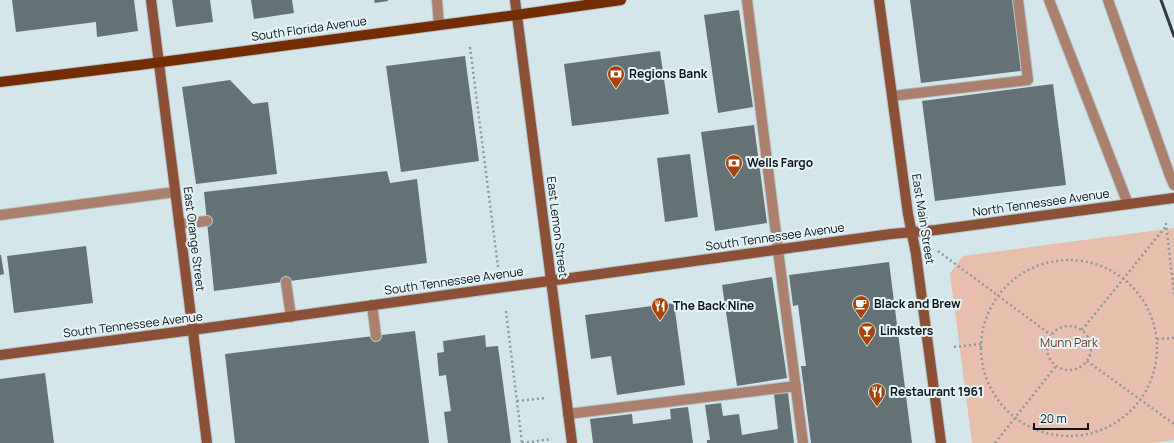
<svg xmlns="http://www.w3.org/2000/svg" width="1174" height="443" viewBox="0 0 1174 443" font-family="Manrope,sans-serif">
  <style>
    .green { fill: #e8beac }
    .building { fill: #647276 }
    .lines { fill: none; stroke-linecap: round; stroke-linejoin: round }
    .lane-casing { stroke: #b5c4c8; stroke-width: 12 }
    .secondary-casing { stroke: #b5c4c8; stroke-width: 12 }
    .primary-casing { stroke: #b5c4c8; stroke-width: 12 }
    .path { stroke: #8d9a9d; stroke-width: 2.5; stroke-dasharray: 2 3; stroke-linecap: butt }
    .lane { stroke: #ab806e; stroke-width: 10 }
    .secondary { stroke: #8c5036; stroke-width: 10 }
    .primary { stroke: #742c02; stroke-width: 10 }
    .rail { stroke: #31393b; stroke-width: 3 }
    .labels { text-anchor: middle; stroke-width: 4; stroke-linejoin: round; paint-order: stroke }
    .street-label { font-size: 12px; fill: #0e1415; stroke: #e3f3f7 }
    .poi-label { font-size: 12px; font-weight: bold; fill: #0e1415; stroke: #e3f3f7; text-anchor: start }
    .park-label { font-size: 12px; fill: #7b391a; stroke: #e3f3f7 }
  </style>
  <rect width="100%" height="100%" fill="#d5e6ea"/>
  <path class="green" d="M1174 228V440L1152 443H972L950 273 963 256Z"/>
  <path class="building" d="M12 0H134L138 31 97 37 96 22 16 32Z
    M172 0H210L213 22 176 27Z
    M251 0H292L294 13 254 19Z
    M374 0H388V1L375 3Z
    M910 0H1013L1021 71 921 83Z
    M739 10 753 107 718 113 704 15Z
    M660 51 669 114 572 126 564 64Z
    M465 56 479 161 401 172 386 66Z
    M230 80 253 104 268 102 277 174 196 184 182 87Z
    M1053 84 1066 185 935 201 922 101Z
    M754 125 767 223 715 231 701 132Z
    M690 154 698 217 665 222 657 158Z
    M387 171 390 183 417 179 427 263 214 291 204 192Z
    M86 246 93 303 14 313 7 256Z
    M0 255H1L4 274 0 275Z
    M889 262 912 443H811L801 366H806L798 305 793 306 789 275Z
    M772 277 787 378 737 386 722 285Z
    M674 303 685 385 617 395 611 356 591 359 585 315Z
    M415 331 429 443H235L225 354Z
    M485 335 486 347 498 346 511 443H448L444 412 451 411 446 375 439 376 437 353 444 352 443 341Z
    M45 373 54 443H0V379Z
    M788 393 794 443H707V440H710L705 405 721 403 723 416 739 414 742 435 759 432 778 429 774 394Z
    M688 407 693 443H593L590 419 632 414 633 424 671 419 670 409Z"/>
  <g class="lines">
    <g class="lane-casing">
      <path id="lane" d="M437 0 439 25
        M747 0 778 250 803 443
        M1049 0 1128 204
        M1108 0 1170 176 1174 185
        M892 96 1028 80 1018 0
        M0 215 175 192
        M179 224 207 221
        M286 282 291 317
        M372 305 376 336
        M568 414 796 386"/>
    </g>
    <g class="secondary-casing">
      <path id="secondary" d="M151 0 207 443
        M515 0 572 443
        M879 0 908 214 916 254 941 443
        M0 355 192 330 891 234 936 230 1174 198"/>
    </g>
    <g class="primary-casing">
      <path id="primary" d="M0 82 139 65 516 15 621 0"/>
    </g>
    <path class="path" d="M470 47 498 267
      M1166 223 1174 294
      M938 251 1051 335
      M981 348a88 88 0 1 1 176 0a88 88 0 1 1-176 0Z
      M506 311 522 443
      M1047 348a22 22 0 1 1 44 0a22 22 0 1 1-44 0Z
      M1082 330 1166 226
      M1157 339 1174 338
      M954 347 981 344
      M1087 361 1174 424
      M517 401 547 398
      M522 443 552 439
      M995 443 1056 366"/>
    <use href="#lane" class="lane"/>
    <use href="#secondary" class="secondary"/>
    <use href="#primary" class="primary"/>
    <path class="rail" d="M1161 0 1174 36"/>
  </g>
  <defs>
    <g id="bank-pin" transform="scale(0.9)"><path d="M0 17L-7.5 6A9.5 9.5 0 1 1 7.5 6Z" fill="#a64308" stroke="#e3f3f7"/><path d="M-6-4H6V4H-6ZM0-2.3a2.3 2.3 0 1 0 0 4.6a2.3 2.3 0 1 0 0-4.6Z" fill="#fff"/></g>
    <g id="cafe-pin" transform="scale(0.9)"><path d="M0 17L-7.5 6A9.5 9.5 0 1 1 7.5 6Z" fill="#a64308" stroke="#e3f3f7"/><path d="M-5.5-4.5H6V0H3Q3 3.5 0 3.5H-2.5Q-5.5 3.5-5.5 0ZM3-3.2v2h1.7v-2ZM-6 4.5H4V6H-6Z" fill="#fff"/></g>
    <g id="restaurant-pin" transform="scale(0.9)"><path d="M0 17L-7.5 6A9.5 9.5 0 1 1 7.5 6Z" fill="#a64308" stroke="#e3f3f7"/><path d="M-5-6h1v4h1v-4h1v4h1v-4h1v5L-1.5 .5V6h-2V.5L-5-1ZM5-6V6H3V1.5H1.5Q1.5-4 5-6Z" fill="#fff"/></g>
    <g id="bar-pin" transform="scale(0.9)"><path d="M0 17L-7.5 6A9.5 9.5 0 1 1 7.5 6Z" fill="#a64308" stroke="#e3f3f7"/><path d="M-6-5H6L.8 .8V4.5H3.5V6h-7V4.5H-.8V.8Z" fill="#fff"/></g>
  </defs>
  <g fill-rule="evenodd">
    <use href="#bank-pin" x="616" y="74"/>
    <use href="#bank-pin" x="734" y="163"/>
    <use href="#cafe-pin" x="861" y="304"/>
    <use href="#restaurant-pin" x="660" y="306"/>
    <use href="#bar-pin" x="867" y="331"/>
    <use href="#restaurant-pin" x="877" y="392"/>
  </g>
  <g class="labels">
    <g class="street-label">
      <text transform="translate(309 29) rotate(-8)" y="4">South Florida Avenue</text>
      <text transform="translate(1041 203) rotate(-8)" y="4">North Tennessee Avenue</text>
      <text transform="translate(923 219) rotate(81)" y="4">East Main Street</text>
      <text transform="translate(557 227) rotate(83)" y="4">East Lemon Street</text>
      <text transform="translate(775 237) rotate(-8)" y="4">South Tennessee Avenue</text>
      <text transform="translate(194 239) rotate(83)" y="4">East Orange Street</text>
      <text transform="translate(454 281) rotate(-8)" y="4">South Tennessee Avenue</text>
      <text transform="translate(133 325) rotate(-7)" y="4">South Tennessee Avenue</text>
    </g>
    <g class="poi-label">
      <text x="629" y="78">Regions Bank</text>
      <text x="747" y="167">Wells Fargo</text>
      <text x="874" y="308">Black and Brew</text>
      <text x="673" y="310">The Back Nine</text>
      <text x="880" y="335">Linksters</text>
      <text x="890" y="396">Restaurant 1961</text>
    </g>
    <g class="park-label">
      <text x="1069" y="347">Munn Park</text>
    </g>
  </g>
  <path d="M1034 423v6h54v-6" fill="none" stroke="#0e1415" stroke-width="2"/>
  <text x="1040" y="423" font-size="12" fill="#0e1415" stroke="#e3f3f7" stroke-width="3" paint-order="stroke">20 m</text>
</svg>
